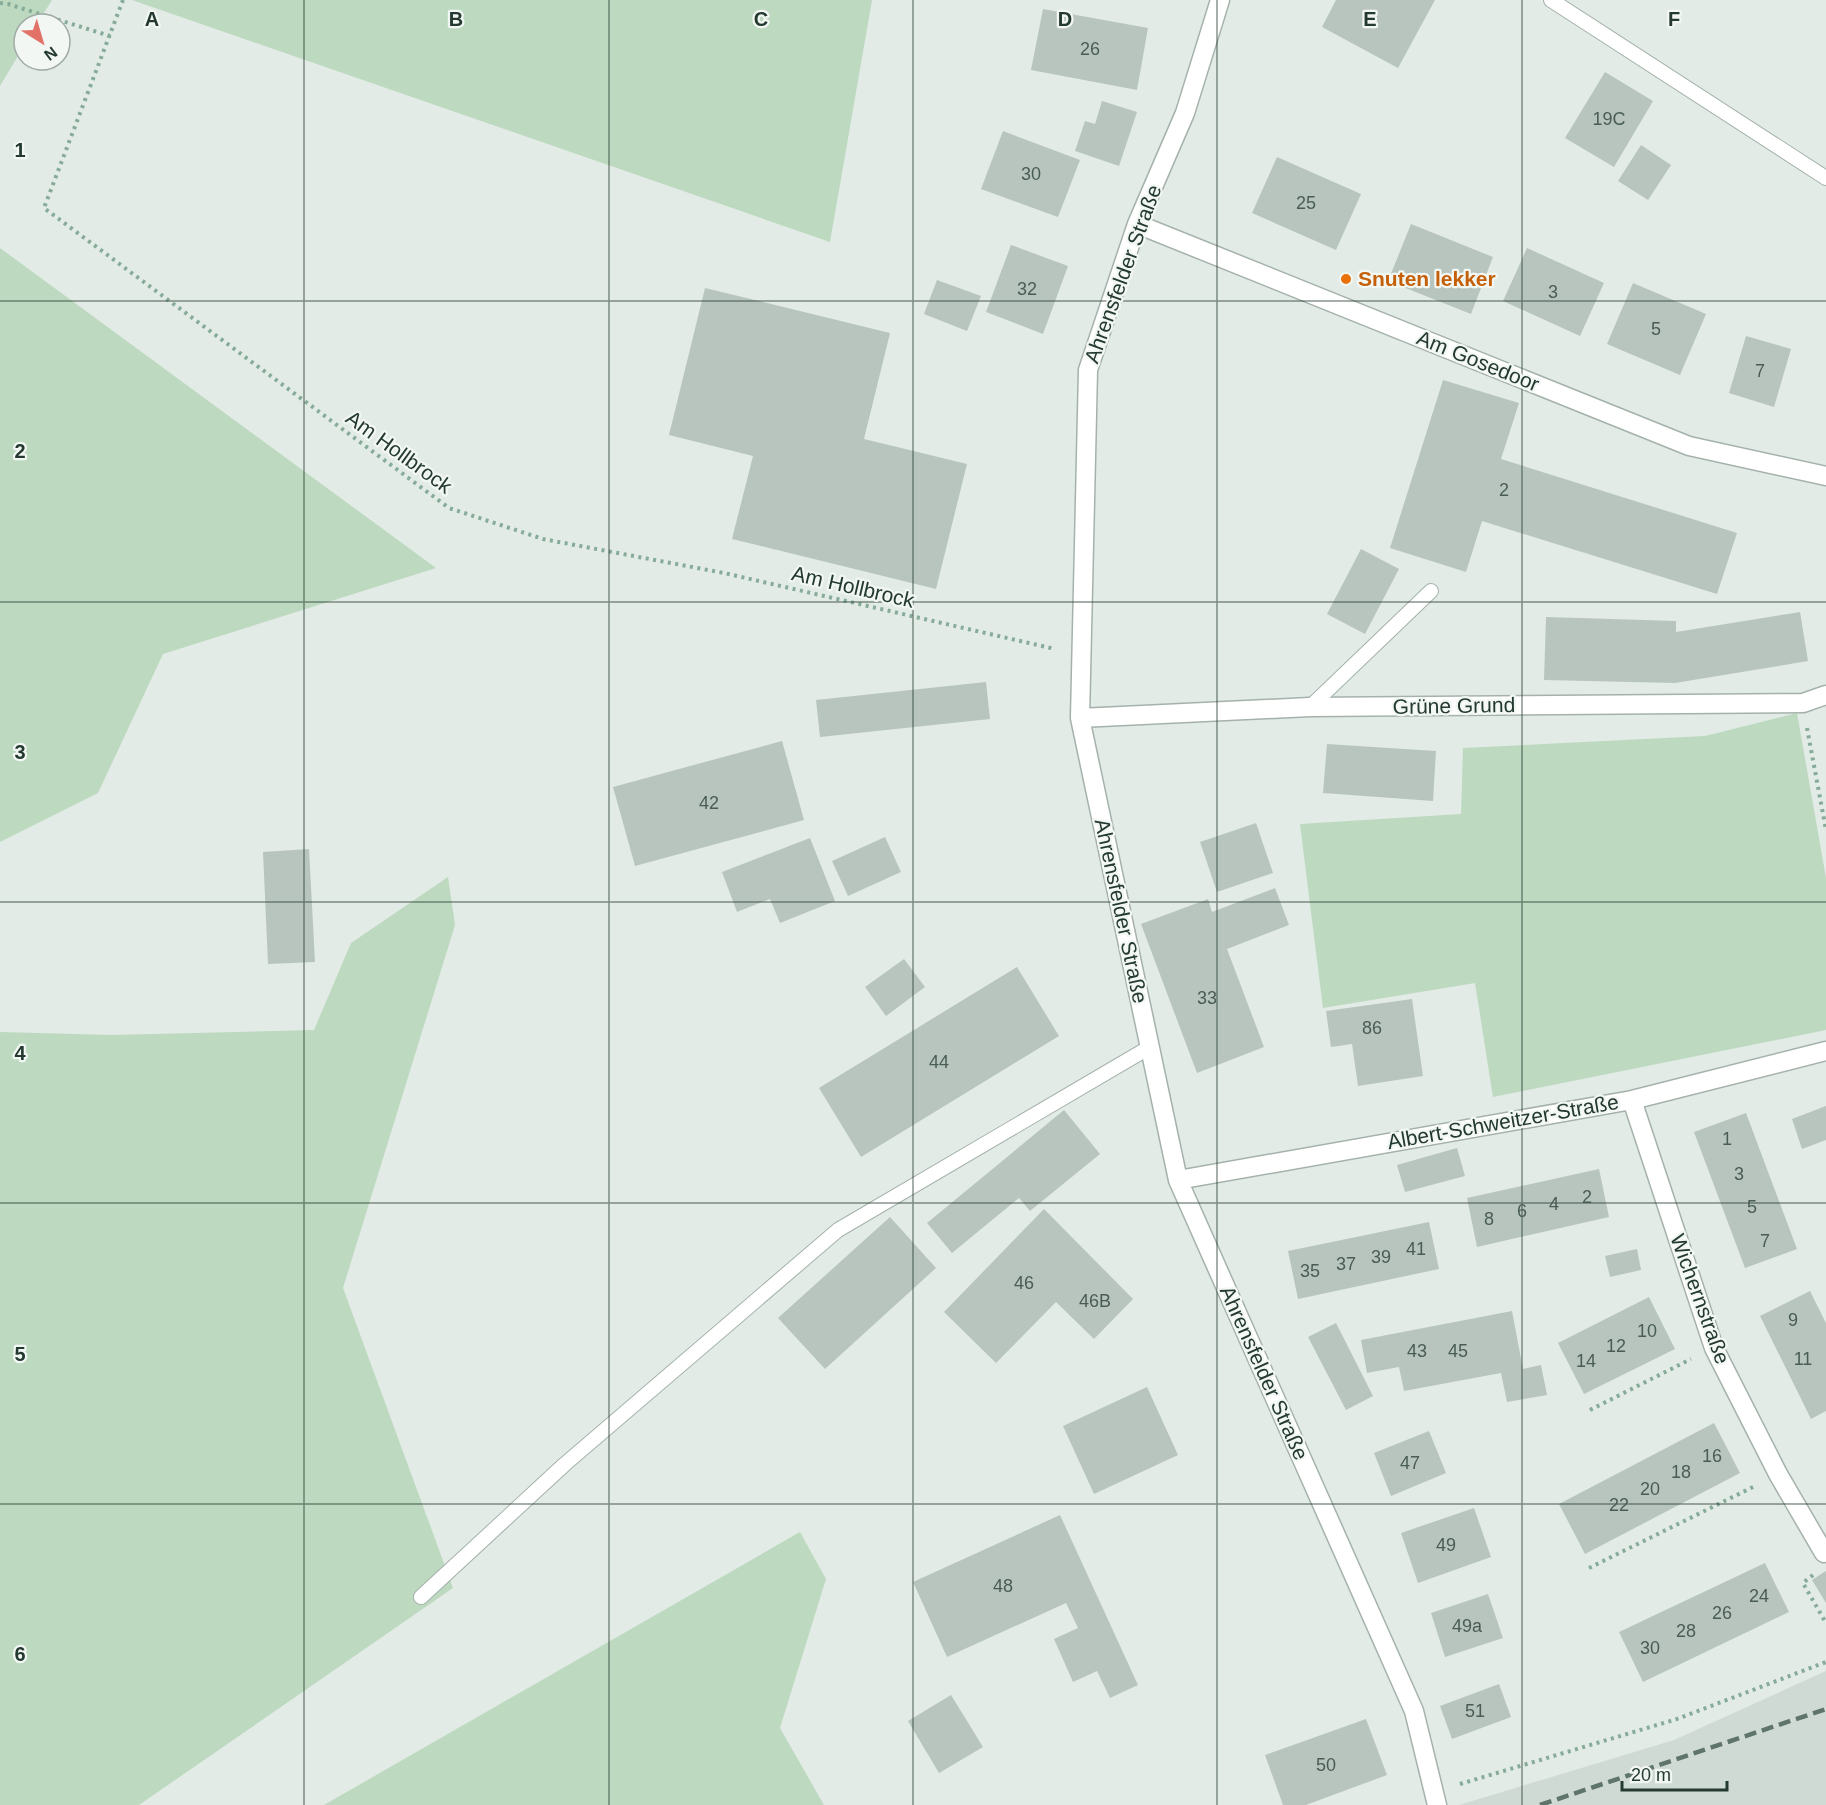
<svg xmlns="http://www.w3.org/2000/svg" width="1826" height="1805" viewBox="0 0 1826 1805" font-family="Arial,sans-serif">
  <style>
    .built { fill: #d0dad4 }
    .green { fill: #bdd9c0 }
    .building { fill: #b8c5be }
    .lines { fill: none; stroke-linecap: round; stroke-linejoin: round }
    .service-casing { stroke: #a5b2ab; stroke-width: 16 }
    .minor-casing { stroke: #a5b2ab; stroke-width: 21 }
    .path { stroke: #86ab99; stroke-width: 4; stroke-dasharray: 3 4.5; stroke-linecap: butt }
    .service { stroke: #fff; stroke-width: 14 }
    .minor { stroke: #fff; stroke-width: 18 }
    .rail { stroke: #5f756b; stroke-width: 4.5; stroke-dasharray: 12 6; stroke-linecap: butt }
    .grid { fill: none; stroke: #243a30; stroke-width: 1.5; stroke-opacity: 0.55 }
    .food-dot { fill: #e8710a; stroke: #f2f7f4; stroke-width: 2 }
    .labels { text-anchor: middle; stroke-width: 4.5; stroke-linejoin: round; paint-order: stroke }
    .number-label { font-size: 18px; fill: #495d54 }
    .street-label { font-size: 21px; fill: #243a30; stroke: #f2f7f4 }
    .food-label { font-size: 21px; font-weight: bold; fill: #c56008; stroke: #f2f7f4; text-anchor: start }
    .grid-label { font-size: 20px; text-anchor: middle; font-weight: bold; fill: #243a30; stroke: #f2f7f4; stroke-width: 4.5; stroke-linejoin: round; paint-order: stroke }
  </style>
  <rect width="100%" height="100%" fill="#e2ebe5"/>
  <path class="built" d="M1826 1671V1805H1459L1674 1740Z"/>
  <path class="green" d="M0 0H52L37 24H24V46L0 86Z
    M132 0H872L830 242Z
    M0 248 436 568 163 654 98 793 0 842Z
    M1797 713 1826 878V1030L1493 1097 1475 983 1323 1008 1300 824 1461 814 1463 748 1705 736Z
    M448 877 455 925 343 1288 453 1588 139 1805H0V1032L112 1035 314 1030 351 943Z
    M800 1532 826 1579 780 1728 824 1805H324Z"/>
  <path class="building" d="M1336 0H1435L1398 68 1322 27Z
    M1043 9 1148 28 1137 90 1031 70Z
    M1605 72 1653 101 1614 167 1565 138Z
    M1102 101 1137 112 1119 166 1075 151 1085 121 1095 124Z
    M1003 131 1080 160 1058 217 981 189Z
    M1641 145 1671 165 1648 200 1618 181Z
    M1277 157 1361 194 1336 250 1252 213Z
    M1411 224 1493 257 1471 314 1388 281Z
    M1011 245 1068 266 1043 334 986 312Z
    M1527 248 1604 283 1580 336 1503 301Z
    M937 280 981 296 967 331 924 314Z
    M1633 283 1706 314 1680 375 1607 344Z
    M705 288 890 333 864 439 967 464 936 589 732 539 753 456 669 435Z
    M1746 336 1791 349 1774 407 1729 393Z
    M1443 380 1519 403 1501 459 1737 533 1717 594 1482 521 1466 572 1390 548Z
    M1361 549 1399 569 1365 634 1327 614Z
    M1800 612 1808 661 1675 683 1544 680 1546 617 1676 621V632Z
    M986 682 990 719 820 737 816 700Z
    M782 741 804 820 635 866 613 787Z
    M1327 744 1436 751 1433 801 1323 793Z
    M1256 823 1273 873 1217 892 1200 842Z
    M885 837 901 872 848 896 832 861Z
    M810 838 835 901 780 923 770 899 737 912 722 872Z
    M309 849 315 962 268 964 263 852Z
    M1275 888 1289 925 1227 949 1264 1047 1197 1073 1141 924 1208 899 1212 912Z
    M904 959 925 987 886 1016 865 987Z
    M1017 967 1059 1036 861 1157 819 1088Z
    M1412 999 1423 1076 1358 1086 1352 1044 1331 1047 1326 1011Z
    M1826 1106V1140L1802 1149 1792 1119Z
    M1064 1110 1100 1154 1030 1211 1019 1198 952 1253 927 1223Z
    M1746 1113 1797 1249 1745 1268 1694 1132Z
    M1457 1148 1465 1176 1405 1192 1397 1165Z
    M1599 1169 1609 1217 1477 1247 1467 1198Z
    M1044 1209 1133 1299 1094 1339 1056 1302 996 1363 944 1312Z
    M890 1217 936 1268 825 1369 778 1318Z
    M1429 1222 1439 1269 1298 1299 1288 1251Z
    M1637 1249 1641 1270 1610 1277 1605 1256Z
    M1810 1291 1826 1323V1411L1811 1419 1760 1316Z
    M1649 1297 1675 1349 1584 1394 1558 1343Z
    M1512 1311 1523 1369 1541 1365 1547 1395 1507 1402 1501 1373 1404 1391 1399 1367 1367 1373 1361 1340Z
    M1336 1323 1373 1396 1346 1410 1308 1337Z
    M1147 1387 1178 1455 1094 1494 1063 1426Z
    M1714 1423 1740 1473 1585 1554 1559 1504Z
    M1429 1431 1446 1473 1391 1496 1374 1453Z
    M1474 1508 1491 1557 1418 1583 1401 1533Z
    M1060 1515 1138 1685 1110 1698 1097 1671 1073 1682 1054 1639 1078 1628 1066 1603 947 1657 913 1582Z
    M1765 1563 1789 1612 1643 1682 1619 1632Z
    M1826 1571V1603L1812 1580Z
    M1488 1594 1503 1638 1445 1657 1431 1613Z
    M1499 1684 1511 1717 1452 1739 1440 1706Z
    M951 1695 983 1747 939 1773 908 1721Z
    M1366 1719 1387 1775 1306 1805H1283L1265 1755Z"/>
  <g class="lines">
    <g class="service-casing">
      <path id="service" d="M1551 0 1826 178
        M1310 707 1431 591
        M421 1597 565 1464 838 1230 1150 1047"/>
    </g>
    <g class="minor-casing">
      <path id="minor" d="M1220 0 1185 113 1137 224 1088 370 1080 718 1178 1180 1414 1711 1437 1805
        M1137 224 1689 446 1826 476
        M1080 718 1310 707 1803 703 1826 695
        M1632 1100 1714 1348 1778 1474 1824 1553
        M1178 1180 1632 1100 1826 1051"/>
    </g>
    <path class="path" d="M123 0 44 208 449 508 543 539 724 573 1055 649
      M0 3 8 4 110 36
      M1807 728 1826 830
      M1590 1410 1691 1359
      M1589 1568 1755 1486
      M1813 1575 1803 1583 1826 1623
      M1460 1784 1677 1719 1826 1662"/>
    <use href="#service" class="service"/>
    <use href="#minor" class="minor"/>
    <path class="rail" d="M1540 1805 1826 1709"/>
  </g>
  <path class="grid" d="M304 0V1805M609 0V1805M913 0V1805M1217 0V1805M1522 0V1805M0 301H1826M0 602H1826M0 902H1826M0 1203H1826M0 1504H1826"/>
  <circle class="food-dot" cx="1346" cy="279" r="6"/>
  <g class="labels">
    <g class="number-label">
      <text x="1090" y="55">26</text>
      <text x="1609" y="125">19C</text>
      <text x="1031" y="180">30</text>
      <text x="1306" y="209">25</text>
      <text x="1027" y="295">32</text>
      <text x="1553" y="298">3</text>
      <text x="1656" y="335">5</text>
      <text x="1760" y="377">7</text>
      <text x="1504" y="496">2</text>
      <text x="709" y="809">42</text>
      <text x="1207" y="1004">33</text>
      <text x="1372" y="1034">86</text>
      <text x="939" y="1068">44</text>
      <text x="1727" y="1145">1</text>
      <text x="1739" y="1180">3</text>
      <text x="1587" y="1203">2</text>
      <text x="1554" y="1210">4</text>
      <text x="1752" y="1213">5</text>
      <text x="1522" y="1217">6</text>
      <text x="1489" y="1225">8</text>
      <text x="1765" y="1247">7</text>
      <text x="1416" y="1255">41</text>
      <text x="1381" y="1263">39</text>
      <text x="1346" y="1270">37</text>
      <text x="1310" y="1277">35</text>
      <text x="1024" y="1289">46</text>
      <text x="1095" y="1307">46B</text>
      <text x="1793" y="1326">9</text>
      <text x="1647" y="1337">10</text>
      <text x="1616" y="1352">12</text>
      <text x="1417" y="1357">43</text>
      <text x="1458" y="1357">45</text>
      <text x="1803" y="1365">11</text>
      <text x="1586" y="1367">14</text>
      <text x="1712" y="1462">16</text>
      <text x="1410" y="1469">47</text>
      <text x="1681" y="1478">18</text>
      <text x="1650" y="1495">20</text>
      <text x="1619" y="1511">22</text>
      <text x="1446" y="1551">49</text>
      <text x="1003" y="1592">48</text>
      <text x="1759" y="1602">24</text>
      <text x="1722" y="1619">26</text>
      <text x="1467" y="1632">49a</text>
      <text x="1686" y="1637">28</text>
      <text x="1650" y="1654">30</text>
      <text x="1475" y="1717">51</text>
      <text x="1326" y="1771">50</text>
    </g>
    <g class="street-label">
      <text transform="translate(1123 274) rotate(-70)" y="7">Ahrensfelder Straße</text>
      <text transform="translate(1478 361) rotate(22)" y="7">Am Gosedoor</text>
      <text transform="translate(399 452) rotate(36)" y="7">Am Hollbrock</text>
      <text transform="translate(853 587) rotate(13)" y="7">Am Hollbrock</text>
      <text transform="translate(1454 706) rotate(-1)" y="7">Grüne Grund</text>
      <text transform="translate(1121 911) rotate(78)" y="7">Ahrensfelder Straße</text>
      <text transform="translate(1503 1122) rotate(-10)" y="7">Albert-Schweitzer-Straße</text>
      <text transform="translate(1700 1299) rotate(70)" y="7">Wichernstraße</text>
      <text transform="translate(1264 1373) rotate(66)" y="7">Ahrensfelder Straße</text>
    </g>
    <g class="food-label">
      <text x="1358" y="286">Snuten lekker</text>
    </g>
  </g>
  <g class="grid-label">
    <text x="152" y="26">A</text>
    <text x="456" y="26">B</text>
    <text x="761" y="26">C</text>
    <text x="1065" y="26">D</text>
    <text x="1370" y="26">E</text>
    <text x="1674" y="26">F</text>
    <text x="20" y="157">1</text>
    <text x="20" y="458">2</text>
    <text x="20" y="759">3</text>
    <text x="20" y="1060">4</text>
    <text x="20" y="1361">5</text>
    <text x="20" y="1661">6</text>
  </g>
  <g transform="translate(42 42) rotate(143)"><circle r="28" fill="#f2f7f4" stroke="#a0aba6" stroke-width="1.5"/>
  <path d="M0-4.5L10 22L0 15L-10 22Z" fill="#e27268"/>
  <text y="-9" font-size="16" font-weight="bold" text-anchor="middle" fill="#243a30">N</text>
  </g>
  <path d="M1622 1781v9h105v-9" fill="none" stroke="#243a30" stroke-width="3"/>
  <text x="1631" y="1781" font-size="18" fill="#243a30" stroke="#f2f7f4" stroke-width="4.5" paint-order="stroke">20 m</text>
</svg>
